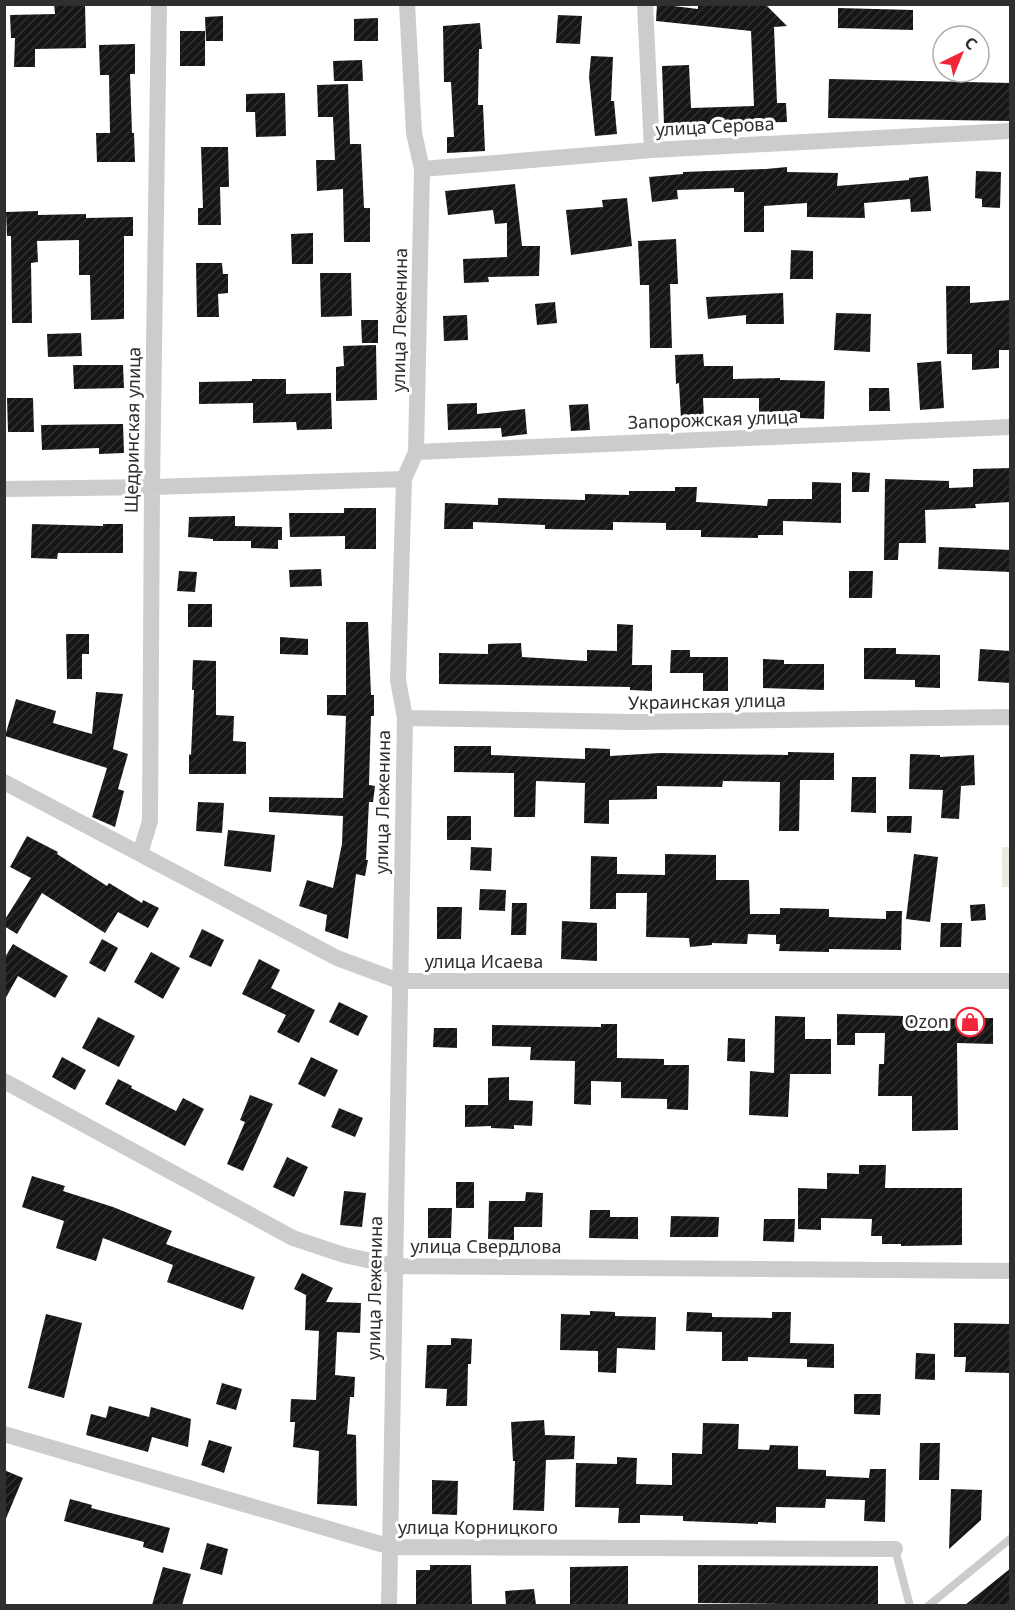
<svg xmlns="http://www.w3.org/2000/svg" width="1015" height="1610" viewBox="0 0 1015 1610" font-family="'Noto Sans',sans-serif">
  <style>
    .park { fill: url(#park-tufts) }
    .building { fill: url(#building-hatch) }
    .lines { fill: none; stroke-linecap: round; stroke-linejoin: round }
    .lane { stroke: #ccc; stroke-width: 8 }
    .street { stroke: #ccc; stroke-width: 16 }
    .labels { text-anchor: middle; stroke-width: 6; stroke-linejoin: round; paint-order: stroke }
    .street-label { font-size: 18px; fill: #2f2f2f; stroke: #fff }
    .poi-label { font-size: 18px; fill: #2f2f2f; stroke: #fff; text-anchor: end }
  </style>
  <defs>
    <pattern id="park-tufts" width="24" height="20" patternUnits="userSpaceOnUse" patternTransform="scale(1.5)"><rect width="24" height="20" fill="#e6eddc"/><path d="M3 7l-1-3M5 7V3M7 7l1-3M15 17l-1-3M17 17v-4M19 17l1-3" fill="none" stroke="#c6ccbd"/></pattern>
    <pattern id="building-hatch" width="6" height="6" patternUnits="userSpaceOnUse" patternTransform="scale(1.5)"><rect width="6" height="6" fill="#161616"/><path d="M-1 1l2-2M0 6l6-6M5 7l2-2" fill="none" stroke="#303030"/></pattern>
  </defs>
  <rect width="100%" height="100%" fill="#fff"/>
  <path class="park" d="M1002 847H1010V887H1002Z"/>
  <path class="building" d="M54 4H85L86 48 35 49V67H14L15 38H11L10 15 55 14Z
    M657 4 698 9V4H765L787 26 774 27 777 103H786L787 122 664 125 662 66 689 65 691 108 754 106 751 31 656 21Z
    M838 8 913 10V30L838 28Z
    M558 15 582 16 580 44 556 43Z
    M223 16V41H206L205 17Z
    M378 18V41H354V19Z
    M480 23 482 49H479L478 105H483L485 151 447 153V137H454L451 82H444L443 26Z
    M180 31H205V66H180Z
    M135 44V74H130L132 133H134L135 162H97L96 133H110L109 75H100L99 45Z
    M591 56 613 57 611 101H614L617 134 595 136 589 77Z
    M362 60 363 81H334L333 61Z
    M829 79 1011 83V121L828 118Z
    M348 84 350 144H361L364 208H370V242H344L343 189 317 191 316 160H335L333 117H318L317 85Z
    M285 93 286 136 256 137 255 112H246V94Z
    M201 147H228L229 187H220L221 225H198V208H203Z
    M787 167V172L838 173 837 186 909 180V178L928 176 931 211 911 212 910 199 864 203 865 218 807 217V203L764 206V232H744V192H734V188L677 190 678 199 652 202 649 177 683 174V172L766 169Z
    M976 171 1001 172 1000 208 982 207V199L975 198Z
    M515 184 522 246H540L539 276 488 277 489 282 464 283 463 259 507 257V223L495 224 493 210 448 215 445 191Z
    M627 198 632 246 571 255 566 210 603 207 602 200Z
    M38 211V215L86 214V218L133 217V236H124V319L91 320 90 275H79V240L37 241 38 262 31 263 32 323H12L11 236H7L6 212Z
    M313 233V264H292L291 234Z
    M676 239 678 284H670L672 348H650L649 285H640L638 241Z
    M791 250 813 251V279H790Z
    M196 263H222L223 274H228V293L218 294 219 317H197Z
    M320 273H351L352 316 321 317Z
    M946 286H970V303L1011 300V350H999V368L972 370V354H947Z
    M783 293 784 324H746V315L708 319 706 297Z
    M555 302 557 323 537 325 535 304Z
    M836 313 871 314 870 352 834 350Z
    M467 315 468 340 444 341 443 316Z
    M361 320H378V343H362Z
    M81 333 82 356 48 357 47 334Z
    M376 345 377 400 336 401V367L344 366 343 346Z
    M703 354 704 366H733V379L780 378V380L825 381 824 419 800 418V412L759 414V398H703L704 418 681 419 679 383 676 384 675 355Z
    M941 361 944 408 920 410 917 363Z
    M73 365H123L124 388 74 389Z
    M252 379H286V394L331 393 332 429 297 430 296 422 253 423V403L199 404V382L252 381Z
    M869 388H889L890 411H869Z
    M7 398H33L34 432H8Z
    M477 403V414L525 409 527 434 502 437 501 428 448 430 447 404Z
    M588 404 590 430 571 431 569 405Z
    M123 424 124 453 99 454V448L42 450 41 425Z
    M1011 468V502L975 504 976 508 925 510 926 543H899L898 560H884L885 479 949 481V488L973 487V469Z
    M852 472 870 473 869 492H852Z
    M812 482 841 483V523L783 521V535H758V538L701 537V530H666V523L613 522V530L545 529V525L473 522V529H444L445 503 498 505V498L585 500V494L629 495V491H675V487H697L696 502 767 506 768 499H812Z
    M344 508H376V549H345V536L290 537 289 513H344Z
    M235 516V526L282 527V540H278V549L251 548V541H213V539L188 537 189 517Z
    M32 524 103 526V524H123V553H58L57 559 31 558Z
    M939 547 1011 550V572L938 569Z
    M321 569 322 586 290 587 289 570Z
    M179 571 197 572 195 592 177 591Z
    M849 571H873L872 598H849Z
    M188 604H212V627H188Z
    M346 622H368L371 695H374V716H371L369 785 375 786 373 802H369L366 860H368L365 876 356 874 348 939 325 931 327 915 299 906 307 880 333 888 342 844 343 816 269 812V797L343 798 346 716 327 715V695H346Z
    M617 624 633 625 632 665H652V691L630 690V687L439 684V653L488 654V644L521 643 522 657 587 661V650L617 651Z
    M66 634H89V654H82V679H67Z
    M280 637 308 639V655L280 654Z
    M864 648H896V654L940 655V688L915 687V680L864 679Z
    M980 649 1011 651V683L978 681Z
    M671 650H690V657H728V691H703V673H670Z
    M763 659 784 660V664H824V690L763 688Z
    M193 660 216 661V715L234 716 233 741 246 742V774H189V754L191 755 194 690H192Z
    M96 692 123 694 113 749 128 754 118 789 124 791 115 827 92 817 107 768 5 736 16 699 56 711 53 723 92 734Z
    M454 746H491V755L585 759V748L610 749V756L660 753 788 755V752L834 753V780H800L799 831H779L780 782 723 781 722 787 657 786V799L609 800V824L584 823 585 783 536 781 535 817H514V773L454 772Z
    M910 754 940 755V757L974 755 975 785 961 786 959 819 941 818 943 790 909 789Z
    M852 777H876V813L851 812Z
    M198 802 224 803 222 833 196 831Z
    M447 816H471V840H447Z
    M887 816H912L911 833 887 832Z
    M228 830 275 835 271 872 224 866Z
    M27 836 58 852 57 854 107 886 109 883 142 903 143 900 159 908 148 928 118 912 105 933 42 893 17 934 4 926V921L31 878 10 867Z
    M471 847 492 848 491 871 470 870Z
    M665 854 716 855V880H749L750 914H780V908L829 909V917L886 919V911H902L901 950 829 949V952L779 951 780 944H776V935L748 934 747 944 712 943V945L690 947 689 938 646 937 647 893H616V909H590L591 856 617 857V874L665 875Z
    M914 854 938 857 930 922 906 919Z
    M480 889 506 890 505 911 479 910Z
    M512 903H527L526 935H511Z
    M985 904 986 920 971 921 970 905Z
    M437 907H462L461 939H437Z
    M562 921 597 923V961L561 959Z
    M941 923H962L961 947H940Z
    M202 929 224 940 211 967 189 957Z
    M102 939 118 948 105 972 89 963Z
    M13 944 68 976 55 998 18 976 4 1001V959Z
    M151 952 180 968 163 999 134 982Z
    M259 959 280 970 271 988 315 1010 299 1043 277 1032 286 1015 242 994Z
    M339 1002 368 1016 358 1036 329 1022Z
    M837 1014 903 1016V1019L993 1018V1044L957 1043 958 1130 912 1131V1096H878L879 1064H884L885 1033H855V1045H837Z
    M775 1016 805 1017V1039H831V1074H790L788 1117 749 1115 750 1071 774 1073Z
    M98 1017 135 1036 119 1067 82 1048Z
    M601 1024H617V1058L664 1059V1065H689L688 1110 667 1109V1099L621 1098V1082L591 1081V1105L574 1104 575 1061 530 1060 531 1047 492 1046V1025L601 1027Z
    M434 1028H457V1048L433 1047Z
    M728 1038 745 1039V1062L727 1061Z
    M62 1057 86 1070 75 1090 52 1077Z
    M311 1057 338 1070 325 1097 298 1084Z
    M509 1077V1100L533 1101 532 1126 514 1125V1129L491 1128V1126L465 1127V1105H488V1078Z
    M118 1079 132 1086 131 1088 176 1111 183 1098 204 1109 185 1146 105 1104Z
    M250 1095 273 1104 243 1171 227 1164 245 1122 240 1120Z
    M339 1108 363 1118 355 1137 331 1127Z
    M287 1157 308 1167 294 1197 273 1187Z
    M859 1165H886L885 1188H962V1245L901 1246V1244H882V1236H871L872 1219 821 1218V1230L798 1229V1188L827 1189V1173L859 1174Z
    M32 1176 65 1186 63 1191 113 1207 172 1231 166 1244 255 1277 243 1310 167 1282 173 1265 103 1238 96 1261 56 1248 64 1221 22 1207Z
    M456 1182H474V1208H456Z
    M344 1191 366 1193 362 1227 340 1225Z
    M526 1192 543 1193 542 1227H514V1240L488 1239 489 1201H525Z
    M428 1208H452L451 1238H428Z
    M590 1210H610V1217H638V1239L589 1238Z
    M671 1216 719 1217 718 1237H670Z
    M764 1219H795L794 1242 763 1241Z
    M302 1273 333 1288 326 1302 361 1303 360 1333 337 1332 335 1375 355 1377 354 1397H350L347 1434 356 1435 357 1506 317 1504 319 1451 293 1447 295 1422H290L291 1399 316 1400 319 1331 305 1330 306 1295 294 1289Z
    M590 1311 615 1312V1316L656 1317 655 1350 617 1348 616 1373 598 1372V1351L560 1350 561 1314 590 1315Z
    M687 1312 712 1313V1317L772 1318V1312H791L790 1343 834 1344V1368L807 1367V1359L748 1357V1361H722V1332L686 1331Z
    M46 1314 82 1323 64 1398 28 1388Z
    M954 1323 1011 1324V1373L965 1372 966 1357H954Z
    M451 1338 472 1339 471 1364H468L467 1406H446L447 1389 425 1388 427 1345H451Z
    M916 1353 935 1354V1380L915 1379Z
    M222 1383 242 1389 236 1410 216 1404Z
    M854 1394H881L880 1415 854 1414Z
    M109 1406 149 1417 151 1407 191 1419 188 1447 152 1437 148 1452 86 1435 91 1414 106 1418Z
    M544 1420 545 1435 575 1436 574 1459 546 1460 544 1511 513 1510 515 1461H513L511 1422Z
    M703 1423 739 1424 738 1449 769 1450 770 1445 798 1446V1469L826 1470V1476L869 1478 870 1469H886L885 1522 864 1521 865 1500 826 1499 825 1508 776 1507V1523L758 1522V1524L683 1521V1516L640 1515V1523H618L619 1508 575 1507 576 1463 617 1464V1457L637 1458 636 1484 672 1485V1453L702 1454Z
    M209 1440 232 1447 224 1473 201 1465Z
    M920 1443H940L939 1480H919Z
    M4 1470 23 1478 5 1521H4Z
    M432 1480 458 1481 457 1515 432 1514Z
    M951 1489 982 1490 981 1520 949 1549Z
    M70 1499 92 1505 91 1508 170 1528 163 1553 143 1547 144 1542 64 1521Z
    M207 1543 228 1549 222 1575 200 1569Z
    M430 1565H471L472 1604 416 1605V1570H430Z
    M698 1565 878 1566V1605L698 1603Z
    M628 1566V1605H570V1567Z
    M163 1567 191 1574 182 1605H152Z
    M1011 1568V1605H965Z
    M534 1589 536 1605H506L505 1591Z"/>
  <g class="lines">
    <path class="lane" d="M895 1549 910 1606
      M928 1606 1010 1539"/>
    <path class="street" d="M645 4 652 150
      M422 169 652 150 1010 131
      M416 452 1010 427
      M4 489 152 487 404 479
      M405 718 633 722 1010 717
      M4 782 337 958 399 981H1010
      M140 854 150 821 152 487 159 4
      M4 1081 293 1238 344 1255 395 1266 1010 1271
      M4 1434 391 1547 895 1549
      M389 1606 405 718 398 680 404 479 416 452 422 169 414 133 407 4"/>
  </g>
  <defs>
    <g id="shop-ring" transform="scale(1.5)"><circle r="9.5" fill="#fff" stroke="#f22639" stroke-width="1.5"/><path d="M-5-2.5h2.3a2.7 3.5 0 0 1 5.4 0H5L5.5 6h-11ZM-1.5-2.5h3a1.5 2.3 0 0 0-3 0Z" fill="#f22639"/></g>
  </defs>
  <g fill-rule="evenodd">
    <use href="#shop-ring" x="970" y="1022"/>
  </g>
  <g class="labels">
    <g class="street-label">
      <text transform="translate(715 127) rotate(-3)" y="6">улица Серова</text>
      <text transform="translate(400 320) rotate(-89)" y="6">улица Леженина</text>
      <text transform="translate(713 420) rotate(-2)" y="6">Запорожская улица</text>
      <text transform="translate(133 430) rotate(-89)" y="6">Щедринская улица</text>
      <text transform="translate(707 702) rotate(-1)" y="6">Украинская улица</text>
      <text transform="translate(383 802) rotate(-89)" y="6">улица Леженина</text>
      <text x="484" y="968">улица Исаева</text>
      <text x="486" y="1253">улица Свердлова</text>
      <text transform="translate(375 1288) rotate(-89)" y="6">улица Леженина</text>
      <text x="478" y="1534">улица Корницкого</text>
    </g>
    <g class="poi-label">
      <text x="949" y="1028">Ozon</text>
    </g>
  </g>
  <rect width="1015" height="1610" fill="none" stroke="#2f2f2f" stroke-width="12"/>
  <g transform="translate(961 54) rotate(43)"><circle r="28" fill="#ffffff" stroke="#acacac" stroke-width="1.5"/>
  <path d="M0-4.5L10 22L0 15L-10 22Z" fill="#f22639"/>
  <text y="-9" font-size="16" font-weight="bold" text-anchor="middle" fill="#2f2f2f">С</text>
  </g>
</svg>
